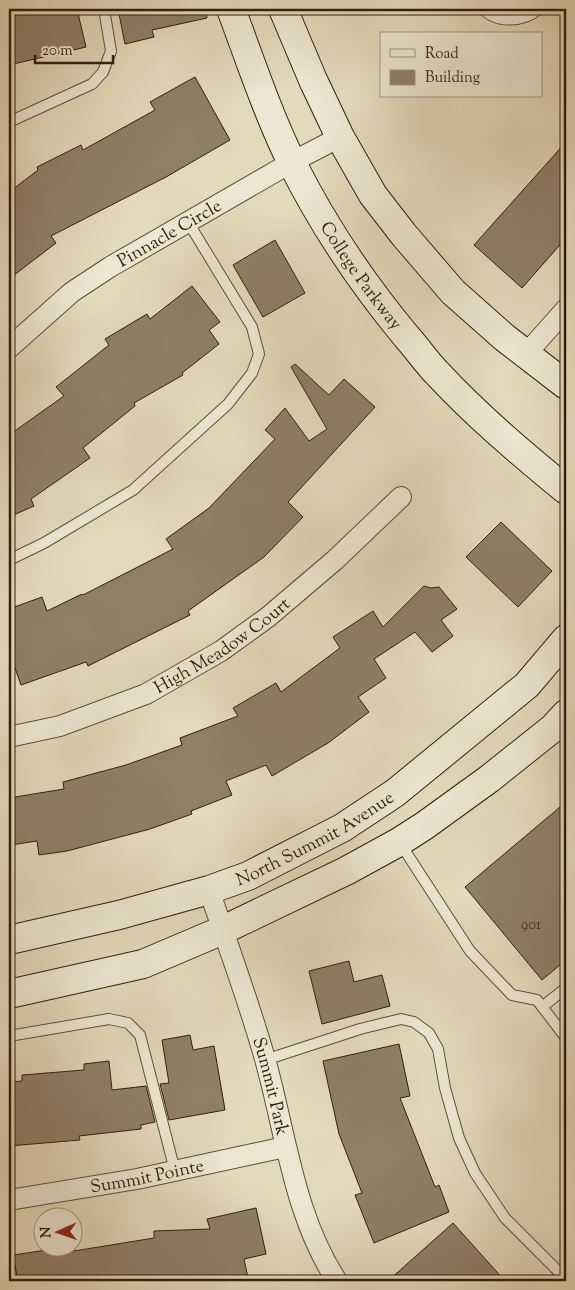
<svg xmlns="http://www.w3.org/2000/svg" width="575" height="1290" viewBox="0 0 575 1290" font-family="'Sorts Mill Goudy',serif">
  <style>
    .building { fill: #8f7f66; stroke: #321e0c }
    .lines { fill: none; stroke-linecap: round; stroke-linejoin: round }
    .lane-casing { stroke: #5e4d38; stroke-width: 12 }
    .street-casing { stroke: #5e4d38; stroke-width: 22 }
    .secondary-casing { stroke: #321e0c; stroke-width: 30 }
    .lane { stroke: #ede6d2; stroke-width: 10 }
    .street { stroke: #ede6d2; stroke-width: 20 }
    .secondary { stroke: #ede6d2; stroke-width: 28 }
    .labels { text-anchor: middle; stroke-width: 4; stroke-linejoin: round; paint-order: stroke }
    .number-label { font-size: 15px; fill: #493622 }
    .street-label { font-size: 18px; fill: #321e0c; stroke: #ede6d2 }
  </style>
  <rect width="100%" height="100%" fill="#e4d9ba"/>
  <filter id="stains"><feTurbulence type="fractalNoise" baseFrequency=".004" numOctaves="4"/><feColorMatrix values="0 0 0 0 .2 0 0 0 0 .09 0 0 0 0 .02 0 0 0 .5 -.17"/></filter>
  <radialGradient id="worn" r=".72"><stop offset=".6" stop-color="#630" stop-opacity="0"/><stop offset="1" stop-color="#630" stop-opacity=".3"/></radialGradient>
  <path class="building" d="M9 9H77L86 47 9 65Z
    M118 9H206L207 18 152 30 154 37 125 44Z
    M195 77 230 140 166 177 51 236 56 243 9 279V192L38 170 37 167 81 145 83 150 155 110 150 102Z
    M566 142V238L522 288 474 245Z
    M275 240 305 293 263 317 233 265Z
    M192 286 220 322 209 330 219 344 182 373 183 375 134 403 135 406 83 448 90 458 31 499 34 506 9 517V435L64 396 56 387 109 345 105 339 147 314 150 319Z
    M295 364 329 395 344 379 375 407 288 502 303 517 264 557 188 611 190 615 88 666 86 662 21 685 9 651V609L42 597 47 611 82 594 83 595 173 549 166 539 209 508 275 439 265 430 285 408 309 441 327 429 291 367Z
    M501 522 552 571 518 607 466 557Z
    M424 586 431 588 439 587 457 609 441 620 453 636 432 652 415 632 374 659 386 678 358 697 369 712 328 743 272 776 266 765 226 781 232 795 191 811 192 814 150 829 67 851 39 855 37 841 11 845 9 832V798L64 789 63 782 126 765 182 745 180 738 238 716 233 708 276 683 281 692 340 648 333 637 373 611 383 627Z
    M566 802V960L542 980 465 887Z
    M349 961 354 982 382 975 390 1006 322 1024 309 971Z
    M190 1035 193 1050 214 1046 225 1110 169 1120 160 1084 169 1083 162 1040Z
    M399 1044 410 1096 400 1098 435 1187 439 1185 449 1212 374 1243 355 1195 362 1193 339 1134 323 1061Z
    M109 1061 112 1090 146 1086 155 1122 141 1125V1129L79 1136 80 1140 9 1146V1082L22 1081V1075L84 1070V1064Z
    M256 1208 266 1254 244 1259 248 1278 231 1281H156V1278L133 1281H18L13 1255 60 1248H72L73 1245 74 1251 154 1238V1231L210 1229 207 1219Z
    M453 1223 505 1281H388Z"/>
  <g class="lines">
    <g class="lane-casing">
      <path id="lane" d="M483 9C497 24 524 22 539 9
        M9 122 92 84 103 72 111 51 104 9
        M9 560 44 543 133 490 228 404 252 373 259 354 252 327 188 222
        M400 843 470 951 512 995 537 1000 566 1038
        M542 1007 566 988
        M9 1036 109 1019 128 1023 140 1035 175 1171
        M265 1060 360 1029 401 1019 414 1022 429 1033 438 1049 445 1088 459 1138 475 1173 505 1218 566 1279"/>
    </g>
    <g class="street-casing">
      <g id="street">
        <path id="s1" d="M9 348 72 292 110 267 292 162 340 137"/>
        <path d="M526 354 566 309"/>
        <path id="s2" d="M9 737 60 726 146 694 221 651 268 617 335 560 401 497"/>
        <path id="s3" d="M209 890C228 946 249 1002 265 1059 286 1134 294 1216 337 1281"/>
        <path id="s4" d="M9 1200 137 1179 285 1147"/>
      </g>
    </g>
    <g class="secondary-casing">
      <g id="secondary">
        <path id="s5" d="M231 9C250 60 268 114 292 163 323 225 362 283 406 336 417 348 426 362 438 374 477 416 521 453 566 490"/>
        <path d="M283 9 313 80 340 137 373 195 404 235 453 292 505 338 566 385"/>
        <path id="s6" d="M9 940 119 915 209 890 248 876 342 828 395 793 527 685 566 639"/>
        <path d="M9 994 143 964 223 930 346 871 399 842 424 826 489 779 553 728 566 714"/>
      </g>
    </g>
    <use href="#lane" class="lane"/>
    <use href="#street" class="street"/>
    <use href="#secondary" class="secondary"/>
  </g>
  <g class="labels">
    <g class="number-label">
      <text x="531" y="929">901</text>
    </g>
    <g class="street-label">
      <text dy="6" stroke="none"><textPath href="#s1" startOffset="198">Pinnacle Circle</textPath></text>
      <text dy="6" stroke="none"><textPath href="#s5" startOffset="298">College Parkway</textPath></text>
      <text dy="6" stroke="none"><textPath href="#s2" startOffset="234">High Meadow Court</textPath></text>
      <text dy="6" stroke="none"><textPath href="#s6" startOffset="324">North Summit Avenue</textPath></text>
      <text dy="6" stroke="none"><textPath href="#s3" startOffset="206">Summit Park</textPath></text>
      <text dy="6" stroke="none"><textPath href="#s4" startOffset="140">Summit Pointe</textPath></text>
    </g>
  </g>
  <rect width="575" height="1290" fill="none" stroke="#e4d9ba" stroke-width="30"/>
  <rect x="10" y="10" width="555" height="1270" fill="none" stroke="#321e0c" stroke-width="2.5"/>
  <rect x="15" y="15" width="545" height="1260" fill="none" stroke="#321e0c"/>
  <rect x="380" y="32" width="162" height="65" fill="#ede6d2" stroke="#a29683"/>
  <rect x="390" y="49" width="25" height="8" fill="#ede6d2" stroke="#a29683"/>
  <text x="425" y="58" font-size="15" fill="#321e0c">Road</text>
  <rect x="390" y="70" width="25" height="15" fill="#8f7f66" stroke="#a29683"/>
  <text x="425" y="82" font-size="15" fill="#321e0c">Building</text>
  <g transform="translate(58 1232) rotate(268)"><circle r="24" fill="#ede6d2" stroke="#a29683"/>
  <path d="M0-4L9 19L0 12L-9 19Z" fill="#8f2418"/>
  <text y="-8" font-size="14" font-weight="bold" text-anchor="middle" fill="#321e0c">N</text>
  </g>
  <path d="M35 55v8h78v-8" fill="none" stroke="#321e0c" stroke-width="2.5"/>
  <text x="42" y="55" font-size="15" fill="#321e0c" stroke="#ede6d2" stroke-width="4" paint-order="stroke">20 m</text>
  <rect width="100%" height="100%" filter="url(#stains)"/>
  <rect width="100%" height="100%" fill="url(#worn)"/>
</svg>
